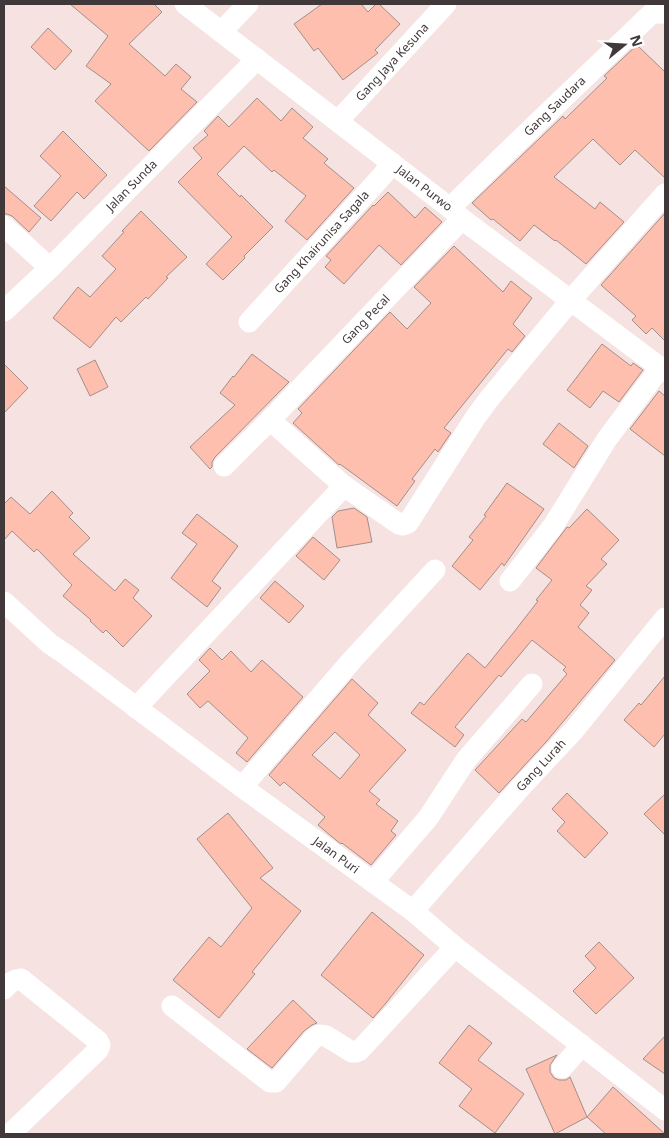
<svg xmlns="http://www.w3.org/2000/svg" width="669" height="1138" viewBox="0 0 669 1138" font-family="'Noto Sans',sans-serif">
  <style>
    .building { fill: #febfae; stroke: #a18f8a; fill-rule: evenodd }
    .lines { fill: none; stroke-linecap: round; stroke-linejoin: round }
    .minor { stroke: #fff; stroke-width: 21 }
    .labels { text-anchor: middle; stroke-width: 5; stroke-linejoin: round; paint-order: stroke }
    .street-label { font-size: 12px; fill: #413939; stroke: #fff }
  </style>
  <rect width="100%" height="100%" fill="#f7e2e2"/>
  <path class="building" d="M70 4H154L162 12 129 44 165 76 176 64 191 77 181 89 197 102 149 151 95 101 111 84 86 66 108 36Z
    M322 4H361L368 12 376 4H379L400 24 375 50 378 53 343 80 318 48 314 51 294 24Z
    M48 28 72 51 55 70 31 47Z
    M637 45 665 72V178L635 150 620 165 593 139 554 177 595 209 600 202 624 222 586 264 556 240 555 241 534 225 520 241 493 219 491 220 472 203 563 116 565 119 607 78 604 76Z
    M257 98 281 121 292 108 313 127 303 138 328 159 324 163 354 188 307 240 285 221 306 196 274 170 272 172 244 146 217 174 240 197 241 195 273 227 244 256 245 258 223 280 206 264 232 237 178 182 202 158 193 148 208 135 204 131 218 116 229 127Z
    M63 131 107 175 84 199 77 192 51 221 34 206 61 176 40 156Z
    M4 186 41 218 29 232 12 216 7 214H4Z
    M388 192 415 218 425 207 442 222 401 265 379 245 344 284 325 267 331 260 326 256 373 205 374 206Z
    M141 211 187 257 166 277 168 278 148 299 146 297 121 322 116 317 90 348 53 318 78 287 90 297 116 269 102 256 124 232 122 231Z
    M665 213V341L652 328 646 334 632 320 636 316 601 285Z
    M454 246 503 292 511 281 532 298 513 324 525 336 512 352 508 349 444 428 451 433 438 452 435 449 412 479 415 481 397 506 340 464 339 465 293 423 302 413 298 409 390 312 407 329 431 303 414 287Z
    M602 344 631 366 633 363 643 370 619 402 603 391 590 408 567 390Z
    M252 354 289 382 215 457 212 462V467L210 469 190 447 235 405 220 393 233 376 234 377Z
    M95 360 108 387 90 396 77 369Z
    M4 364 28 388 4 413Z
    M659 391 665 396V456L630 429Z
    M559 423 588 446 574 468 543 444Z
    M507 483 544 509 504 566 502 563 480 590 452 566 473 540 469 537 486 516 484 515Z
    M52 491 73 513 69 517 90 538 73 554 115 591 125 579 139 590 133 598 152 616 123 647 106 630 103 633 90 621 91 620 63 596 72 585 37 549 34 552 12 531 4 540V504L11 497 30 514Z
    M354 508 367 517 372 542 337 548 332 517 338 511Z
    M587 509 619 540 601 559 607 564 586 586 592 590 580 605 589 613 578 627 615 660 546 742 499 793 475 770 522 719 526 722 567 674 563 670 566 667 532 640 501 677 499 675 455 727 464 735 455 747 411 713 420 702 424 705 468 653 485 668 514 632 538 601 536 600 552 580 536 568 567 527 569 528Z
    M197 514 238 546 212 581 221 588 207 607 171 578 197 544 182 533Z
    M313 537 340 560 324 580 296 556Z
    M275 581 304 606 289 623 260 598Z
    M210 648 222 660 231 651 251 672 262 660 303 697 247 762 236 753 248 738 208 701 200 708 187 694 210 671 199 660Z
    M665 676V734L654 747 624 720 639 703 641 705Z
    M352 679 378 703 368 715 406 750 369 791 380 800 376 804 398 821 391 831 396 835 371 865 342 843 341 844 331 836 318 825 325 817 284 782 280 786 269 775ZM335 732 360 755 340 779 312 755Z
    M567 793 608 833 585 858 557 831 565 822 552 809Z
    M665 794V835L644 814Z
    M228 813 273 868 260 878 301 911 252 972 255 974 219 1018 173 980 209 937 221 947 252 908 197 839Z
    M372 912 424 955 386 1003 373 1018 321 975Z
    M599 942 634 978 596 1014 573 991 596 968 585 956Z
    M293 1000 317 1023 312 1025 304 1031 272 1068 247 1049Z
    M469 1025 492 1043 478 1060 524 1094 495 1133 459 1106 472 1089 439 1063Z
    M665 1036V1074L643 1059Z
    M557 1055 550 1065V1072L554 1078 559 1080H566L570 1077 587 1117 555 1134 526 1069Z
    M613 1087 665 1134H606L587 1117Z"/>
  <g class="lines">
    <g class="minor">
      <path id="s1" d="M185 4 450 208 462 219 665 371"/>
      <path d="M221 32 248 4"/>
      <path id="s2" d="M338 121 446 4"/>
      <path id="s3" d="M450 208 504 155 651 14 657 13H665"/>
      <path d="M4 226 50 268"/>
      <path id="s4" d="M4 311 50 268 257 59"/>
      <path id="s5" d="M249 322 382 176 392 163"/>
      <path id="s6" d="M224 466 270 420 462 219"/>
      <path d="M344 486 399 524 403 525 408 523 475 418 489 399 570 301 665 194"/>
      <path d="M510 581 553 526 607 439 660 368"/>
      <path id="s7" d="M4 602 50 644 65 654 242 787 413 911 455 947 665 1110"/>
      <path d="M136 708 344 486 270 420"/>
      <path d="M242 787 353 659 435 570"/>
      <path d="M373 882 428 818 466 760 532 684"/>
      <path id="s8" d="M413 911 519 789 575 729 665 618"/>
      <path d="M4 989C10 983 12 980 21 979L98 1041 100 1045 98 1050 10 1134"/>
      <path d="M172 1006 270 1082H276L313 1039 319 1035 326 1036 352 1052H356L360 1050 455 947"/>
      <path d="M562 1068 582 1045"/>
    </g>
  </g>
  <g class="labels">
    <g class="street-label">
      <text dy="4" stroke="none"><textPath href="#s2" startOffset="80">Gang Jaya Kesuna</textPath></text>
      <text dy="4" stroke="none"><textPath href="#s3" startOffset="146">Gang Saudara</textPath></text>
      <text dy="4" stroke="none"><textPath href="#s4" startOffset="179">Jalan Sunda</textPath></text>
      <text dy="4" stroke="none"><textPath href="#s1" startOffset="302">Jalan Purwo</textPath></text>
      <text dy="4" stroke="none"><textPath href="#s5" startOffset="108">Gang Khairunisa Sagala</textPath></text>
      <text dy="4" stroke="none"><textPath href="#s6" startOffset="204">Gang Pecal</textPath></text>
      <text dy="4" stroke="none"><textPath href="#s8" startOffset="194">Gang Lurah</textPath></text>
      <text dy="4" stroke="none"><textPath href="#s7" startOffset="418">Jalan Puri</textPath></text>
    </g>
  </g>
  <rect width="669" height="1138" fill="none" stroke="#413939" stroke-width="10"/>
  <g transform="translate(624 45) rotate(72)" stroke="#ffffff" stroke-width="4" paint-order="stroke">
  <path d="M0-4L9 19L0 12L-9 19Z" fill="#413939"/>
  <text y="-8" font-size="14" font-weight="bold" text-anchor="middle" fill="#413939">N</text>
  </g>
</svg>
